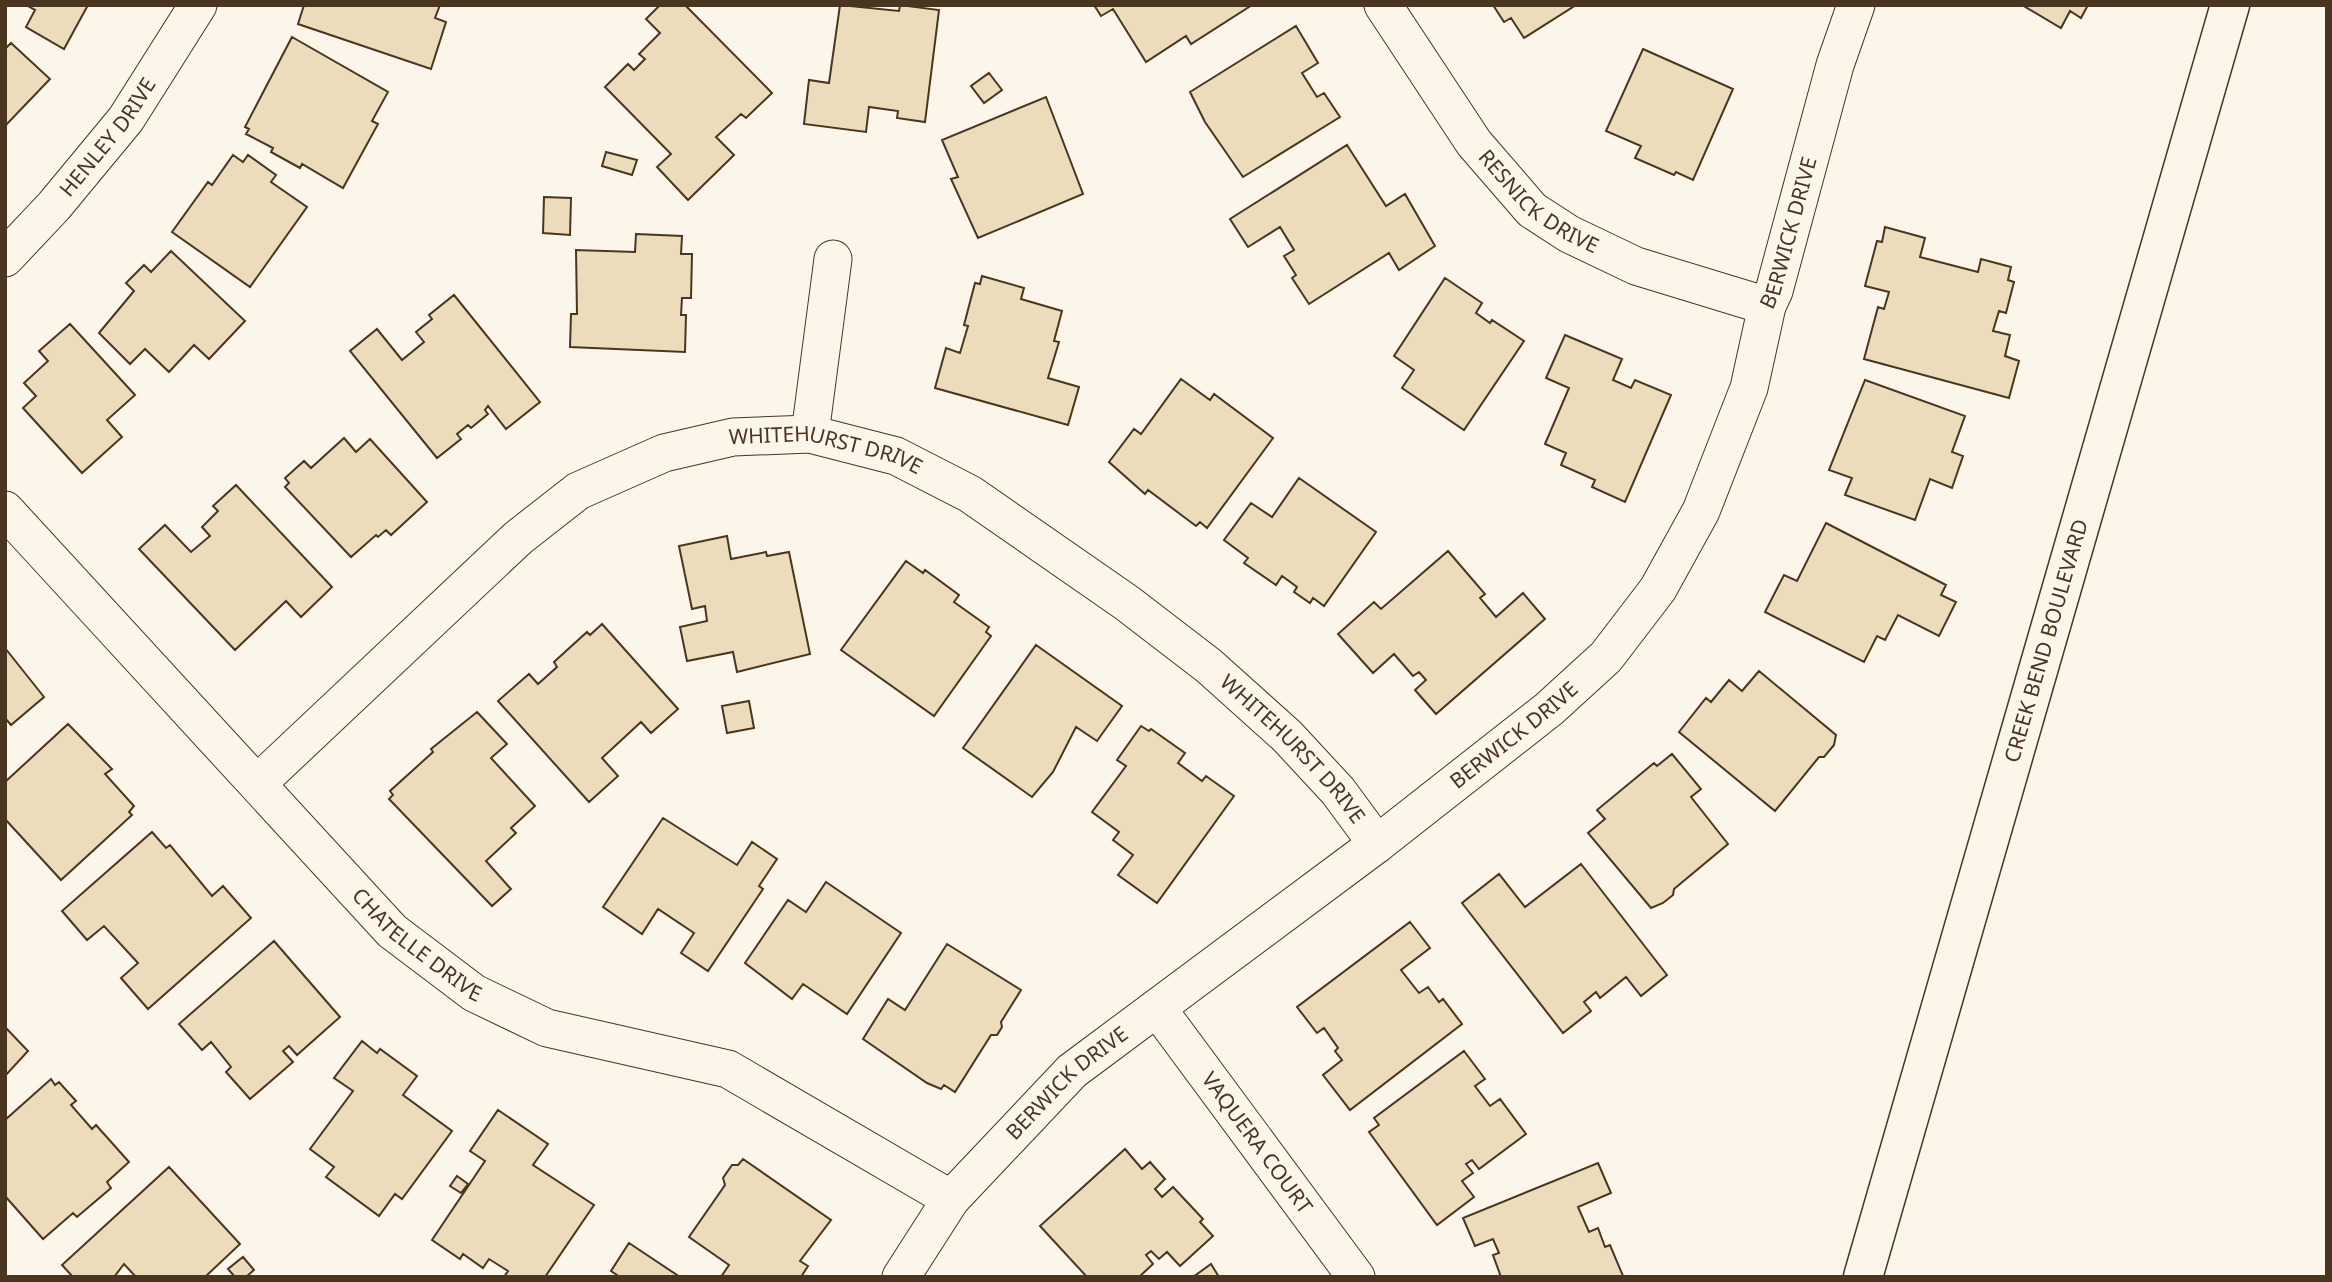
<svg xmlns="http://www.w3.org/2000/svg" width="2332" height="1282" viewBox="0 0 2332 1282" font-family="'Noto Sans',sans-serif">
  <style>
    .building { fill: #ecdcbc; stroke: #4a3520; stroke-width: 2 }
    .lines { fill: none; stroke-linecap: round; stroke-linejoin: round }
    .minor-casing { stroke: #4a3520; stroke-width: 39 }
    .tertiary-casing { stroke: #4a3520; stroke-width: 41 }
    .minor { stroke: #fbf6e9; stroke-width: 37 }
    .tertiary { stroke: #fbf6e9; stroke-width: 38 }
    .labels { text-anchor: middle; stroke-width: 5; stroke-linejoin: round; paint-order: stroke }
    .street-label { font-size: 21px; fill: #4a3520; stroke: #fbf6e9 }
  </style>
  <rect width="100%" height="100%" fill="#fbf6e9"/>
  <path class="building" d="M26 5H88L64 49 26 27 35 10Z
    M304 5H440L435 18 446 22 431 69 298 24Z
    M660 5H685L772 93 746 118 741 114 716 137 734 155 688 200 657 167 671 154 605 87 628 64 634 70 645 59 639 54 660 33 646 19Z
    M840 5 899 11 900 5 939 10 925 122 897 118 898 111 869 107 866 132 804 124 809 80 829 83Z
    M1094 5H1252L1191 44 1186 36 1146 62 1113 9 1101 16Z
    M1493 5H1576L1524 38 1511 18 1504 22Z
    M2022 5H2088L2081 18 2070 11 2061 28Z
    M1296 26 1318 63 1302 73 1317 97 1324 93 1340 117 1243 177 1205 122 1190 92Z
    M292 37 388 92 372 121 378 124 343 188 302 164 300 168 271 152 273 148 246 134 249 129 245 127Z
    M11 43 50 79 5 126V49Z
    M1643 49 1733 89 1693 180 1676 172 1674 175 1635 158 1641 146 1606 131Z
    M989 73 1002 90 984 103 971 86Z
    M1046 97 1083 194 978 238 951 179 958 177 942 140Z
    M1347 145 1386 206 1405 194 1435 246 1399 270 1389 253 1309 304 1292 278 1296 275 1284 256 1294 250 1280 227 1248 247 1230 219Z
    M606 152 637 160 632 175 602 166Z
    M233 155 243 162 248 155 276 175 271 182 307 207 250 287 172 232 208 182 212 185Z
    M544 197 571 198 570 235 543 233Z
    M1885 227 1925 238 1920 257 1978 272 1981 259 2011 267 2008 280 2014 282 2006 313 1999 311 1993 331 2010 335 2005 356 2019 361 2009 398 1864 359 1878 307 1884 309 1889 292 1865 286 1877 241 1882 242Z
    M636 234 682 236 681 254H692L691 298H682L681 315H686L685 352 570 347 571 314H577L576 250 635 252Z
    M171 251 245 321 209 359 194 345 169 372 145 349 130 364 99 333 134 291 126 283 144 265 151 272Z
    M982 276 1024 288 1021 299 1062 311 1054 341 1059 342 1048 378 1079 387 1068 425 935 388 946 348 960 353 968 326 964 325 975 283 980 284Z
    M1445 278 1482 303 1476 313 1490 323 1492 320 1524 341 1464 430 1402 388 1414 370 1394 356Z
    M454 295 540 402 506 429 488 406 485 410 488 414 471 428 468 425 457 434 461 439 437 458 350 351 377 329 402 360 424 342 416 332 432 319 429 315Z
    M70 324 135 395 107 420 122 437 82 473 23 408 36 396 24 383 48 361 39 351Z
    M1565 335 1622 359 1613 380 1631 388 1635 380 1671 395 1625 502 1592 487 1595 480 1561 465 1566 453 1545 444 1569 388 1546 378Z
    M1181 379 1210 400 1214 394 1273 438 1207 528 1200 522 1196 526 1148 490 1145 494 1109 462 1134 429 1141 434Z
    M1865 380 1965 416 1952 452 1963 456 1952 488 1930 479 1915 520 1845 495 1852 478 1829 470Z
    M344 438 356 452 370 439 427 502 391 535 386 530 378 537 376 535 351 557 285 487 289 483 285 478 304 461 311 468Z
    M1299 478 1376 532 1324 606 1313 598 1310 603 1294 592 1297 587 1282 576 1276 585 1244 563 1248 558 1224 540 1251 503 1272 517Z
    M236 485 332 587 301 617 286 601 235 650 139 549 165 525 191 552 210 536 202 527 218 511 213 506Z
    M1826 523 1946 585 1941 595 1956 602 1939 636 1898 615 1885 640 1877 636 1864 662 1765 612 1784 575 1797 581Z
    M727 536 731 559 766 552 767 556 789 552 810 654 737 672 733 652 687 661 680 627 707 621 705 606 692 609 679 546Z
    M1448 551 1485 594 1480 598 1496 617 1523 593 1545 619 1436 714 1415 690 1426 680 1419 672 1413 676 1394 654 1373 673 1338 634 1374 602 1381 609Z
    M906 561 923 573 925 570 959 595 954 602 989 627 986 632 991 636 934 716 841 650Z
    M602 624 678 709 651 733 641 722 602 758 618 776 589 802 498 701 529 674 538 684 557 667 554 662 587 632 590 635Z
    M1036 645 1122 706 1097 741 1076 727 1053 772 1032 797 963 748Z
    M5 648 44 697 11 725 5 718Z
    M1759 671 1836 735 1834 745 1824 757H1819L1775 811 1679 732 1706 698 1711 702 1729 680 1742 691Z
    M749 701 754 728 727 733 722 706Z
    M477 712 507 744 491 758 535 806 511 828 516 833 486 861 511 889 492 906 389 799 393 795 390 791 433 752 431 749Z
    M68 724 112 769 105 774 134 806 129 812 132 815 61 880 5 819V782Z
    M1141 726 1149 731 1151 729 1185 753 1178 763 1202 781 1206 776 1234 796 1157 903 1118 875 1133 855 1113 840 1119 832 1092 812 1126 766 1117 760Z
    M1672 754 1701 789 1691 797 1728 844 1674 889 1673 895 1663 903 1651 908 1588 833 1605 819 1597 810 1654 763 1657 766Z
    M663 818 737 865 752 842 777 859 759 886 763 889 708 971 681 953 694 933 658 909 642 934 603 907Z
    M152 832 166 848 170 845 212 896 223 886 251 918 148 1009 121 978 138 963 104 926 87 940 62 911Z
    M1581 864 1667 975 1641 996 1626 977 1600 998 1596 992 1584 1002 1591 1011 1563 1033 1462 903 1499 874 1525 907Z
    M826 882 901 933 847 1014 803 984 792 999 745 963 788 900 806 912Z
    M1410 922 1430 948 1401 970 1419 993 1428 987 1439 1002 1443 999 1462 1024 1350 1110 1323 1075 1342 1060 1335 1051 1338 1048 1324 1028 1317 1033 1297 1007Z
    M274 941 340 1017 297 1055 289 1046 283 1051 293 1062 250 1099 226 1072 231 1067 211 1042 202 1050 179 1024Z
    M947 944 1021 990 1001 1022 1002 1027 997 1035H991L955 1092 944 1085 941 1089 927 1083 863 1039 888 999 905 1010Z
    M5 1027 28 1051 5 1076Z
    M362 1041 377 1053 380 1049 417 1076 403 1095 452 1131 402 1199 395 1194 379 1216 326 1177 334 1167 310 1149 353 1091 334 1078Z
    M1464 1051 1485 1079 1475 1086 1490 1106 1500 1099 1526 1134 1479 1169 1472 1160 1466 1164 1473 1173 1462 1181 1474 1197 1437 1225 1369 1132 1379 1125 1374 1118Z
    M51 1079 55 1085 59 1082 76 1101 71 1105 92 1129 96 1125 129 1162 107 1182 111 1188 77 1217 73 1213 43 1239 5 1196V1120Z
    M498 1110 548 1144 533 1165 594 1205 545 1277H504L508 1271 489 1259 483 1268 463 1254 460 1259 432 1240 485 1161 470 1151Z
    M1125 1149 1142 1169 1150 1162 1165 1179 1155 1189 1162 1197 1173 1187 1203 1219 1200 1222 1213 1236 1180 1266 1167 1252 1159 1259 1151 1251 1146 1255 1153 1264 1139 1277H1087L1040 1226Z
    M743 1159 831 1220 800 1261 808 1266 801 1277H721L729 1265 689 1237 725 1185 723 1178 732 1165H738Z
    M1598 1163 1611 1193 1578 1207 1589 1232 1598 1228 1605 1247 1610 1245 1623 1276 1501 1277 1493 1255 1499 1253 1493 1239 1475 1246 1463 1218Z
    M169 1167 240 1244 205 1277H136L124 1264 114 1277H73L62 1265Z
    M457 1176 468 1184 461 1193 450 1186Z
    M629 1243 680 1277H620L611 1271Z
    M243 1257 254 1270 246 1277H235L228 1269Z
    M1211 1264 1219 1277H1193Z"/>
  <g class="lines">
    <g class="minor-casing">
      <g id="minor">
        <path id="s1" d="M1383 5 1474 143 1532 210 1569 234 1636 266 1767 306"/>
        <path id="s2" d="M5 258 54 206 126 119 198 5"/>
        <path d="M810 434 833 259"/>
        <path id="s3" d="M5 510 392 931 474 993 547 1028 728 1069 951 1199"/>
        <path id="s4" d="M258 783 518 538 578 491 664 453 733 437 810 434 896 456 970 494 1127 603 1209 666 1287 736 1338 791 1377 844"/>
        <path id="s5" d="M1157 1008 1356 1277"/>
        <path id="s6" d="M901 1277 951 1199 1072 1071 1377 844 1549 709 1606 657 1658 589 1701 511 1749 388 1767 306 1774 291 1835 65 1856 5"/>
      </g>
    </g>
    <g class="tertiary-casing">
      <g id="tertiary">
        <path id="s7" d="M1863 1277 2230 5"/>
      </g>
    </g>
    <use href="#minor" class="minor"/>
    <use href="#tertiary" class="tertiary"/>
  </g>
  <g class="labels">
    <g class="street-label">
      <text dy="7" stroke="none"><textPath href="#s2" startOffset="159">HENLEY DRIVE</textPath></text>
      <text dy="7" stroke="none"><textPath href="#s1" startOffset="254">RESNICK DRIVE</textPath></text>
      <text dy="7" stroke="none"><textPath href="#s6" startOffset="1412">BERWICK DRIVE</textPath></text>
      <text dy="7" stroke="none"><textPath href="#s4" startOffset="693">WHITEHURST DRIVE</textPath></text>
      <text dy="7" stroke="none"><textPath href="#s7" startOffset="662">CREEK BEND BOULEVARD</textPath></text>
      <text dy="7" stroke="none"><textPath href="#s6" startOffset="824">BERWICK DRIVE</textPath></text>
      <text dy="7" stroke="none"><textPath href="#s4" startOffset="1260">WHITEHURST DRIVE</textPath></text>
      <text dy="7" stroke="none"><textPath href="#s3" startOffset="600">CHATELLE DRIVE</textPath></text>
      <text dy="7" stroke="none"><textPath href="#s6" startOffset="257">BERWICK DRIVE</textPath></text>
      <text dy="7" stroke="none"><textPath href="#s5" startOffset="168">VAQUERA COURT</textPath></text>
    </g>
  </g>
  <rect width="2332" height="1282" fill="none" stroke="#4a3520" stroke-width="14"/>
</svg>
